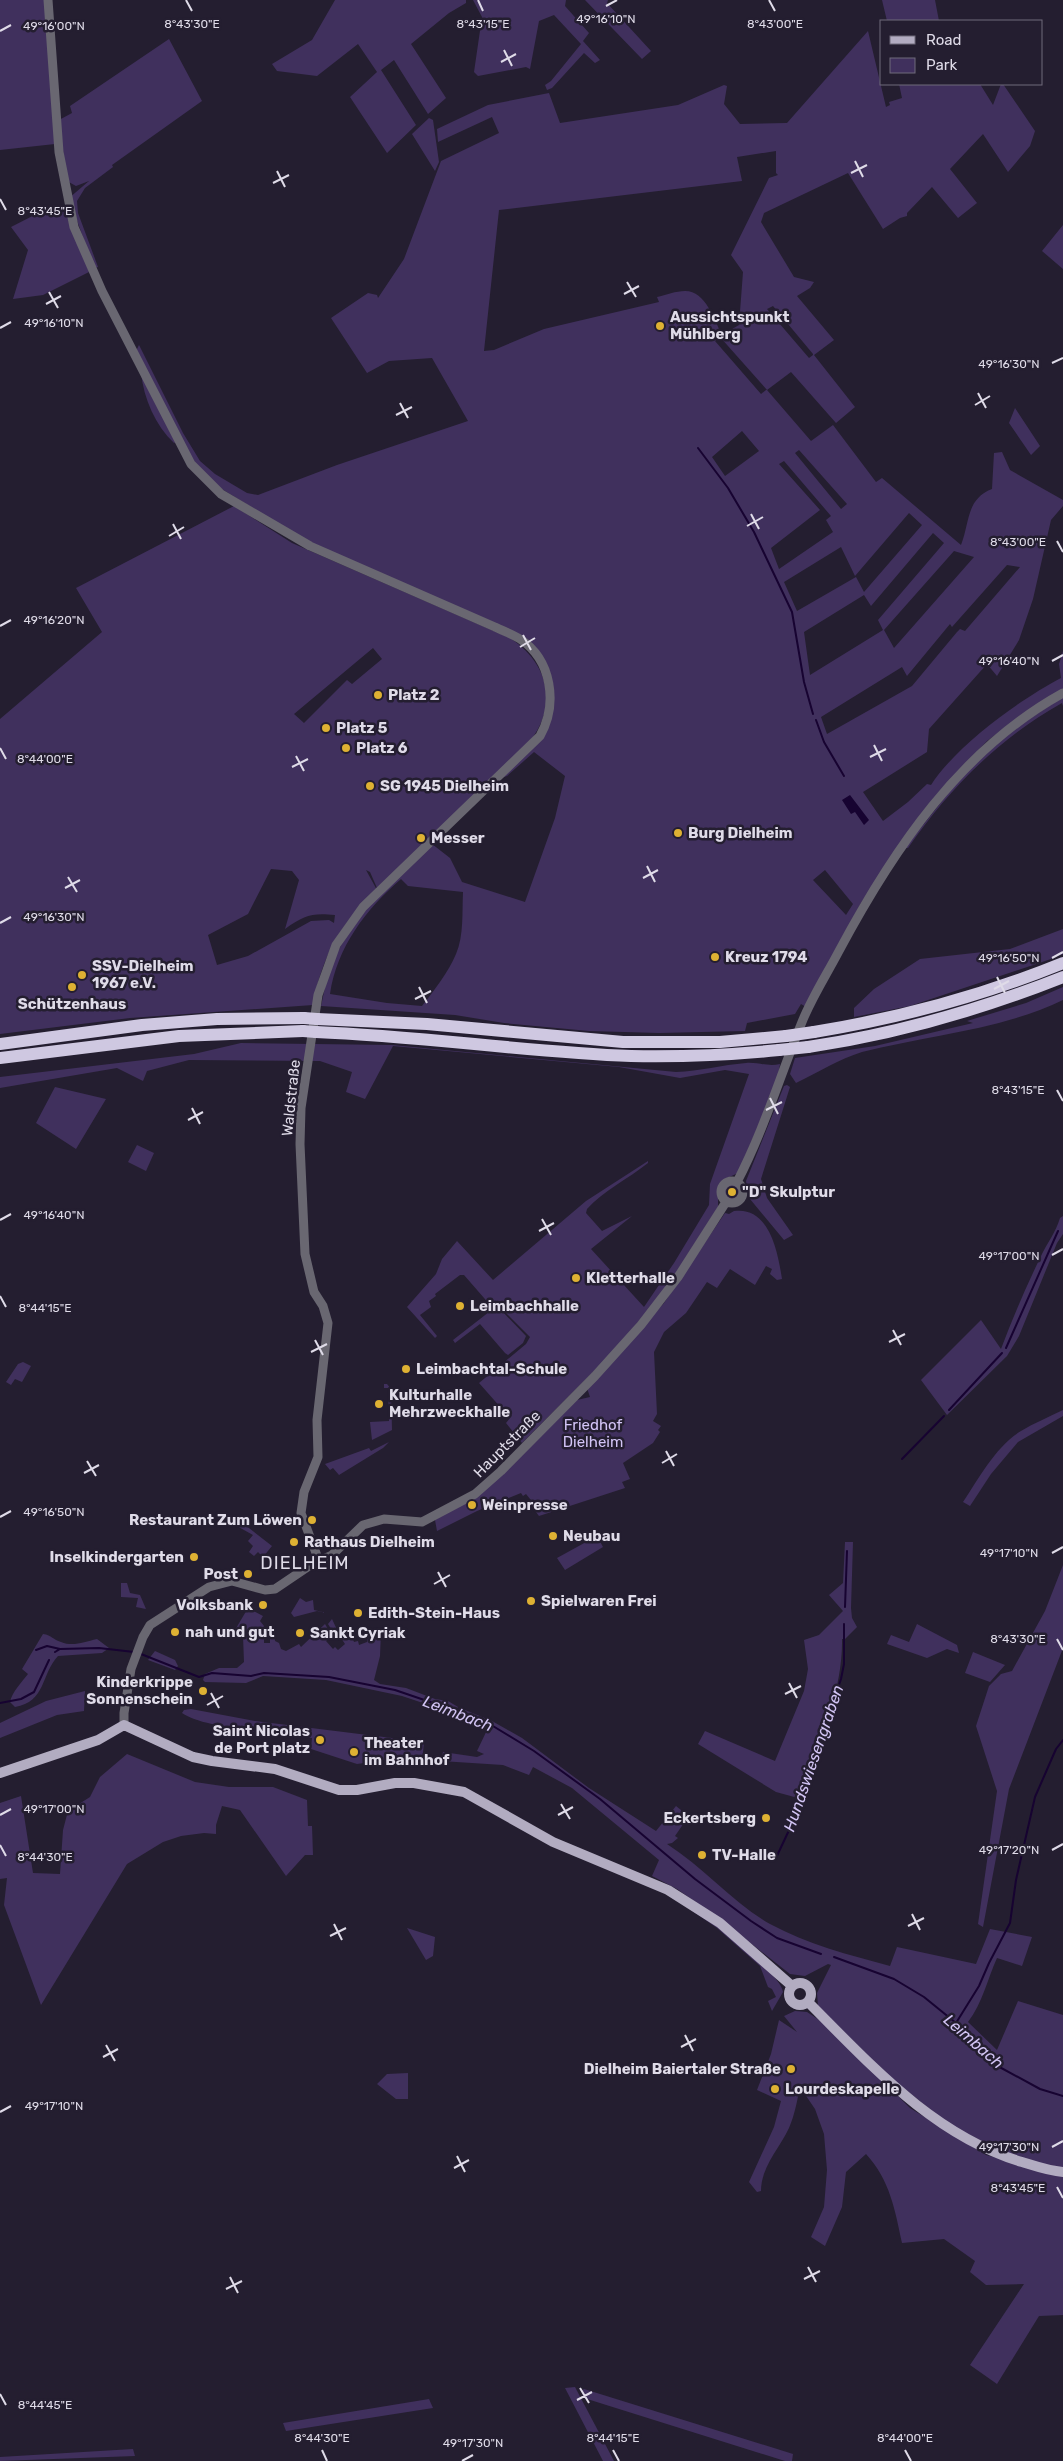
<svg xmlns="http://www.w3.org/2000/svg" width="1063" height="2461" viewBox="0 0 1063 2461" font-family="Rubik,sans-serif">
  <style>
    .green { fill: #40305d; fill-rule: evenodd }
    .water { fill: #170331 }
    .lines { fill: none; stroke-linecap: round; stroke-linejoin: round }
    .stream { stroke: #170331; stroke-width: 2 }
    .minor { stroke: #696771; stroke-width: 9 }
    .major { stroke: #b2acc1; stroke-width: 10 }
    .highway { stroke: #cfc8e1; stroke-width: 12 }
    .highway-bridge { stroke: #cfc8e1; stroke-width: 12 }
    .ticks { fill: none; stroke: #dfdbe8; stroke-width: 2 }
    .poi-dot { fill: #deb133; stroke: #241e30; stroke-width: 2 }
    .labels { text-anchor: middle; stroke-width: 5; stroke-linejoin: round; paint-order: stroke }
    .poi-label { font-size: 15px; font-weight: bold; fill: #dfdbe8; stroke: #241e30; text-anchor: start }
    .street-label { font-size: 15px; fill: #dfdbe8; stroke: #241e30 }
    .park-label { font-size: 15px; fill: #d3c5f6; stroke: #241e30 }
    .water-label { font-size: 16px; font-style: italic; fill: #d2c4f4; stroke: #241e30 }
    .quarter-label { font-size: 18px; letter-spacing: 1px; fill: #dfdbe8; stroke: #241e30 }
    .ticks-label { font-size: 12px; text-anchor: middle; fill: #dfdbe8; stroke: #241e30; stroke-width: 5; stroke-linejoin: round; paint-order: stroke }
  </style>
  <rect width="100%" height="100%" fill="#241e30"/>
  <path class="green" d="M0 0H46L55 144 0 150Z
    M335 0H466V3L449 13 411 44 446 98 428 114 394 60 381 70 416 125 387 153 350 97 377 72 358 44 317 76 277 71 272 64 312 40Z
    M473 0H566L565 6 589 33 583 41 600 60 595 63 584 53 552 88 547 90 545 85 551 81 581 44 554 15 539 21 530 69 526 67 478 76 474 72 482 17Z
    M585 0H608L607 3 651 51 642 59Z
    M882 0H935L939 21H887Z
    M868 31 886 107 890 105 889 102 902 98 899 84H980L993 105 1001 84H1003L1035 131 1030 146 1008 172 983 134 950 169 977 203 958 218 932 187 907 213V216L900 218 883 229 848 173 764 213 761 222 794 277 814 282 810 288 797 296 834 340 814 355 855 407 836 423 791 372 767 390 811 441 833 425 876 482 882 478 961 545C970 522 966 499 992 489L994 453 1002 452 1010 470 1063 500V506L1051 520 1033 599 1019 640 997 676 987 664 929 729 927 752 863 792 883 821 908 802 927 784 931 785C956 746 1019 700 1061 678L1059 664 1063 651V690L1032 708 987 741 938 793 861 903 806 1007 801 1004 795 1014 747 1023 745 1031 659 1033 589 1031 504 1023 455 1015 321 1006 330 964 358 917 432 844 450 858 462 882 525 902 555 818 565 776 534 752 507 776 501 778 539 741 553 684 527 640 323 551 217 486 196 464 186 449 136 351 139 345 183 433 200 461 215 474 247 493 258 495 337 465 468 421 432 358 389 361 367 373 331 318 368 293 377 295 378 298 404 259 441 161 499 133 492 117 438 142 437 129 488 105 549 93 560 123 678 105 724 85 727 86 724 104 740 124 787 123ZM776 151V173L778 175 769 178 731 255 743 272 739 325 722 335C714 320 706 291 685 291 676 291 666 295 657 297L659 302 544 329 494 350 484 351 499 210 742 181 737 157ZM773 306 813 354V355L809 358 767 309ZM720 337 767 390H766L761 394 715 341ZM742 431 759 451 725 476 712 457ZM799 450 847 504 841 509 795 453ZM784 461 831 516 826 520 833 532 779 569 771 548 820 510 779 464ZM909 513 922 525 864 592 856 577 797 611 784 582 841 547 855 576ZM933 533 944 543 878 620 883 630 810 675 804 632 864 595 871 606ZM954 551 974 557 894 648 884 630ZM1007 565 1020 567 965 631 960 629 957 632 912 686 827 734 821 717 902 667 907 676 950 624 952 627ZM825 870 853 904 846 915 813 880ZM401 879 408 886 463 892C462 912 464 936 456 954 448 973 435 989 422 1006L387 1003 330 994C337 947 366 909 401 879Z
    M169 39 202 101 112 165 113 167 85 188 77 201 78 213 98 267 94 268 69 198 89 181 76 186 67 181 59 120 72 113 70 106Z
    M429 118 433 120 439 162 435 171 412 134Z
    M54 205H66L89 272 43 295 13 299 28 250 11 227Z
    M1063 225V269L1042 251Z
    M141 373 176 442 174 443C155 425 144 399 141 373Z
    M1015 408 1040 446 1031 455 1009 423Z
    M234 506 292 543 510 638C548 663 559 704 530 741L377 888 370 872 366 870 377 890C340 924 322 956 313 1005L130 1018 0 1034V719L102 632 76 588ZM373 648 382 659 352 684 347 680 304 723 294 714ZM271 869 292 871 299 880 285 929C305 915 311 913 335 915L334 923 329 920 311 921 248 956 217 965 208 935 248 914Z
    M1063 697V706L1062 703C999 738 948 790 908 848H905L961 777 1014 728Z
    M1063 929V954L1051 959 910 1006 854 1017V1008L874 989 920 959 1010 949Z
    M1063 987V1000C1001 1030 928 1035 862 1052 839 1059 819 1072 796 1083L790 1074 795 1058 875 1046 973 1023 967 1021 1026 1003Z
    M241 1043 392 1045 676 1072C700 1071 722 1065 746 1063 758 1062 768 1067 780 1064L777 1082 738 1173 723 1180 718 1187V1207L666 1289 611 1354 522 1443 506 1423 510 1418 479 1383 526 1344 530 1337 500 1307 491 1306 464 1275H460L435 1294 436 1296 429 1301 431 1307 420 1315 437 1336 435 1338 407 1307 436 1274 442 1259 457 1241 493 1280 586 1201 648 1161V1163C628 1179 603 1191 587 1209L586 1213 602 1231 632 1216 591 1249 644 1307 674 1263 709 1205 710 1184 749 1074 725 1070 680 1078 619 1067 393 1046 365 1099 346 1092 352 1072 320 1061 189 1060 147 1071 143 1081 117 1068 0 1088V1077L194 1054Z
    M787 1085 790 1087 761 1179 767 1198 793 1235 784 1240 750 1199 746 1181 784 1086Z
    M55 1087 106 1099 76 1149 36 1123Z
    M137 1145 154 1153 146 1171 128 1162Z
    M724 1192a8 8 0 1 1 16 0a8 8 0 1 1-16 0Z
    M734 1211C770 1206 778 1254 782 1279L777 1280 770 1274 772 1269 766 1266 755 1285 730 1269 717 1288 707 1282 686 1313 664 1332 654 1352 657 1414 653 1421 661 1426 658 1430 660 1432 653 1443 623 1463 630 1479 622 1482 625 1488 539 1516 536 1512 539 1510 526 1494 523 1496 521 1493 477 1511 437 1531 435 1520 460 1504 577 1400 590 1397 587 1388 664 1303 725 1213 729 1214Z
    M1063 1216V1234L1057 1243 1019 1336 1007 1356 947 1415 921 1380 981 1320 1001 1349C1013 1317 1026 1287 1041 1256 1047 1243 1056 1232 1060 1218Z
    M500 1309 526 1336 523 1343 508 1355 505 1353 480 1324 455 1343 453 1340 489 1312Z
    M23 1362 31 1366 22 1382 15 1379 11 1385 6 1382 18 1364Z
    M384 1384H387L391 1389 392 1430 372 1440 370 1422 389 1421 388 1388H384Z
    M1063 1410V1416L1018 1442 991 1474 970 1506 963 1502C979 1478 996 1446 1021 1431 1034 1423 1049 1417 1063 1410Z
    M389 1442 383 1448 339 1475 333 1468 330 1470 325 1464 369 1448 371 1451Z
    M240 1521 272 1546 263 1557 258 1552 254 1556 249 1552 253 1546 248 1541 253 1535 235 1525Z
    M597 1536 603 1547 565 1570 557 1558Z
    M845 1542H853L851 1608 852 1618 857 1627 845 1639H842C843 1694 817 1747 798 1798L776 1792 698 1744 705 1731 775 1761 804 1691 808 1669 804 1640 819 1635 843 1611 829 1595 843 1583Z
    M1063 1565V1648L1009 1789 983 1927 978 1924 997 1791 976 1726 989 1686 1001 1674 1012 1671 1045 1611Z
    M121 1583H127L130 1593 140 1595 146 1609 136 1607 138 1598 121 1597Z
    M300 1598 306 1602 313 1600 314 1610 327 1613 317 1611 294 1617 291 1613Z
    M248 1608 263 1616 260 1621 264 1626V1643H270V1635L274 1633 275 1641 279 1643 281 1649 286 1651 299 1644 301 1647 325 1624 332 1636 326 1641 333 1649 335 1647 338 1650 345 1644 341 1638 338 1640 328 1624 332 1619 339 1634 342 1632 344 1637 351 1634 354 1642 358 1641 359 1645 367 1642 368 1637 381 1631 380 1656 374 1680 380 1684 406 1688 435 1699 448 1701 458 1707 453 1713 402 1696 326 1680 263 1676 246 1683 205 1682 203 1680 205 1674 219 1668H237L244 1662 243 1636 235 1630Z
    M917 1624 957 1645 959 1653 947 1649 927 1658 887 1644 891 1635 909 1642Z
    M43 1634C52 1635 53 1640 61 1642 73 1647 84 1642 97 1639L109 1648 102 1653 58 1656C41 1674 46 1702 15 1707L10 1702C12 1692 22 1682 28 1674L22 1669Z
    M155 1651 175 1660 178 1666 175 1670 148 1660Z
    M973 1652 1005 1665 990 1682 965 1673Z
    M85 1691 84 1711 57 1715 0 1738V1723L46 1701Z
    M191 1709 255 1721 424 1742 422 1763 404 1764 385 1760 357 1764 311 1749 312 1738C284 1735 202 1728 182 1713L184 1710Z
    M465 1710 492 1721 522 1738 589 1788 656 1831 676 1806 692 1819 690 1822 686 1820 675 1836 678 1838 672 1843 667 1844C703 1867 733 1903 770 1924 807 1944 849 1955 890 1966L897 1947 976 1964 990 1929 1032 1937 1022 1966 997 1958C987 1980 983 2002 968 2022L997 2050 1018 2001 1063 2015V2168L1016 2158 950 2125 882 2071 818 2006 817 1993 831 1965 828 1964 805 1976 790 1974 721 1920 677 1889 652 1876 659 1860 572 1788 533 1767 529 1775 503 1765 441 1761 443 1752 477 1757 484 1754 477 1751 489 1726 461 1715Z
    M127 1754 195 1782 229 1787H273L307 1800 308 1826H312L313 1855H305L286 1876 240 1810 222 1806 216 1825V1834L204 1833 181 1836 163 1842 127 1864 41 2005 4 1905 7 1878 0 1879V1803L21 1796 33 1873 60 1874 63 1830 68 1811 90 1797 100 1777Z
    M692 1909C711 1921 780 1972 783 1992L772 2011 768 2001 776 1997 772 1989 768 1987 760 1966 717 1928 691 1910Z
    M407 1928 435 1937 433 1956 426 1960Z
    M795 2011 807 2012 824 2023 910 2108 986 2155 1063 2175V2315L1039 2316 997 2384 970 2365 1024 2284 986 2285 970 2272 975 2261 944 2239 902 2243C895 2210 890 2180 866 2154L846 2172 842 2207 825 2246 811 2237 824 2207 827 2170 824 2134 815 2109 800 2087C797 2101 795 2114 789 2128 779 2149 761 2167 761 2191L757 2192 749 2182 774 2127 781 2101 757 2090 771 2054 779 2020 797 2032 784 2016Z
    M408 2073V2099H396L377 2084 387 2074Z
    M575 2387 614 2461H603L565 2388Z
    M584 2389 793 2454 792 2461H785L584 2398 581 2391Z
    M429 2399 433 2408 286 2431 283 2423Z
    M133 2449 135 2456 0 2461V2457Z"/>
  <path class="water" d="M850 795 869 820 864 825 855 812 851 814 842 800Z"/>
  <g class="lines">
    <path class="stream" d="M698 448 728 488 754 532 792 612 804 682 813 714
      M816 720 824 742 844 776
      M1006 1348 1058 1231
      M949 1410 1002 1353
      M902 1459 944 1416
      M845 1607 847 1551
      M36 1650 47 1646 60 1649
      M55 1652 60 1649 99 1648 134 1652
      M141 1654 199 1677 212 1673 251 1676 264 1673 329 1677 395 1690 483 1720 534 1751 600 1799 695 1879 751 1921 777 1938 821 1954
      M0 1703 21 1699 34 1692 49 1660
      M775 1860 791 1826 841 1679 844 1664V1624
      M834 1957 894 1979 924 1997 956 2023 994 2064 1040 2089 1063 2096
      M956 2023 979 1986 989 1963 1010 1923 1016 1880 1035 1797 1056 1749 1063 1740"/>
    <path class="minor" d="M48 0 59 152 74 227 102 291 191 464 221 494 310 546 495 627C503 631 512 634 520 639 552 660 558 704 540 736L363 907 336 945 318 995 301 1108 300 1144 305 1254 314 1292 323 1306 328 1323 317 1420 318 1457 304 1492 301 1513 319 1561
      M721 1192a11 11 0 1 1 22 0a11 11 0 1 1-22 0Z
      M737 1182C764 1130 780 1076 802 1022 812 997 827 974 839 951 893 850 960 750 1063 693
      M124 1725V1713L131 1669 143 1637 150 1625 209 1587 232 1581 265 1590 275 1589 312 1564 332 1555 363 1525 384 1519 422 1522 475 1494 501 1471 595 1376 641 1325 678 1277 726 1202"/>
    <path class="major" d="M0 1773 98 1740 124 1725 193 1757 212 1761 275 1769 339 1790H357L395 1783H414L464 1792 553 1842 668 1890 720 1923 792 1986
      M789 1994a11 11 0 1 1 22 0a11 11 0 1 1-22 0Z
      M808 2002C871 2065 934 2136 1022 2162 1035 2166 1049 2171 1063 2172"/>
    <path class="highway" d="M317 1019 427 1024 623 1042H720L786 1036
      M316 1032C422 1036 526 1052 631 1056 681 1057 730 1055 779 1050
      M814 1032C900 1018 982 996 1063 963
      M0 1044 142 1025 217 1019 304 1018
      M808 1047C896 1034 980 1010 1063 977
      M0 1058 179 1036 303 1031"/>
    <path class="highway-bridge" d="M304 1018 317 1019
      M303 1031 316 1032
      M786 1036 814 1032
      M779 1050 808 1047"/>
  </g>
  <path class="ticks" d="M186 0 192 11M478 0 483 11M769 0 775 11M606 6 617 0M0 31 11 25M504 50 512 66M501 62 516 54M855 161 863 177M277 171 285 187M851 173 867 165M273 183 289 175M0 199 6 210M627 282 636 297M49 292 58 308M624 294 639 286M46 304 61 296M0 328 11 322M1052 363 1063 358M978 393 986 408M400 403 408 418M975 405 990 396M396 415 412 407M751 514 759 529M173 524 181 539M747 526 763 517M169 536 184 527M1057 541 1063 552M0 626 11 620M523 635 531 650M520 647 535 638M1052 661 1063 655M874 745 882 761M0 748 6 759M296 756 304 771M870 757 886 749M292 767 308 759M647 866 655 882M68 877 77 892M643 878 658 870M65 888 80 880M0 923 11 917M1052 958 1063 952M997 977 1005 993M419 987 427 1003M994 989 1009 981M415 999 431 991M1057 1090 1063 1101M770 1098 778 1114M192 1108 200 1124M766 1110 782 1102M188 1120 203 1112M542 1219 551 1235M0 1220 11 1214M539 1231 554 1223M1052 1255 1063 1249M0 1296 6 1307M893 1330 901 1345M315 1340 323 1355M889 1342 905 1334M311 1352 327 1344M666 1451 674 1466M87 1461 96 1476M662 1463 677 1454M84 1473 99 1465M0 1517 11 1511M1052 1553 1063 1547M438 1572 446 1587M434 1584 450 1575M1057 1639 1063 1650M789 1683 797 1698M211 1693 219 1708M785 1694 801 1686M207 1705 223 1696M561 1804 570 1819M0 1815 11 1809M558 1815 573 1807M0 1845 6 1856M1052 1850 1063 1844M912 1914 920 1930M334 1924 342 1940M908 1926 924 1918M330 1936 346 1928M685 2035 693 2051M106 2045 115 2061M681 2047 696 2039M103 2057 118 2049M0 2112 11 2106M1052 2147 1063 2141M457 2156 465 2172M454 2168 469 2160M1057 2187 1063 2198M808 2267 816 2282M230 2277 238 2293M804 2279 820 2271M226 2289 242 2281M580 2388 589 2403M0 2394 6 2405M577 2400 592 2392M322 2450 327 2461M613 2450 619 2461M905 2450 911 2461M462 2461 473 2455"/>
  <g class="poi-dot">
    <circle cx="660" cy="326" r="5"/>
    <circle cx="378" cy="695" r="5"/>
    <circle cx="326" cy="728" r="5"/>
    <circle cx="346" cy="748" r="5"/>
    <circle cx="370" cy="786" r="5"/>
    <circle cx="678" cy="833" r="5"/>
    <circle cx="421" cy="838" r="5"/>
    <circle cx="715" cy="957" r="5"/>
    <circle cx="82" cy="975" r="5"/>
    <circle cx="72" cy="987" r="5"/>
    <circle cx="732" cy="1192" r="5"/>
    <circle cx="576" cy="1278" r="5"/>
    <circle cx="460" cy="1306" r="5"/>
    <circle cx="406" cy="1369" r="5"/>
    <circle cx="379" cy="1404" r="5"/>
    <circle cx="472" cy="1505" r="5"/>
    <circle cx="312" cy="1520" r="5"/>
    <circle cx="553" cy="1536" r="5"/>
    <circle cx="294" cy="1542" r="5"/>
    <circle cx="194" cy="1557" r="5"/>
    <circle cx="248" cy="1574" r="5"/>
    <circle cx="531" cy="1601" r="5"/>
    <circle cx="263" cy="1605" r="5"/>
    <circle cx="358" cy="1613" r="5"/>
    <circle cx="175" cy="1632" r="5"/>
    <circle cx="300" cy="1633" r="5"/>
    <circle cx="203" cy="1691" r="5"/>
    <circle cx="320" cy="1740" r="5"/>
    <circle cx="354" cy="1752" r="5"/>
    <circle cx="766" cy="1818" r="5"/>
    <circle cx="702" cy="1855" r="5"/>
    <circle cx="791" cy="2069" r="5"/>
    <circle cx="775" cy="2089" r="5"/>
  </g>
  <g class="labels">
    <g class="poi-label">
      <text x="670" y="322">Aussichtspunkt<tspan x="670" dy="17">Mühlberg</tspan></text>
      <text x="388" y="700">Platz 2</text>
      <text x="336" y="733">Platz 5</text>
      <text x="356" y="753">Platz 6</text>
      <text x="380" y="791">SG 1945 Dielheim</text>
      <text x="688" y="838">Burg Dielheim</text>
      <text x="431" y="843">Messer</text>
      <text x="725" y="962">Kreuz 1794</text>
      <text x="92" y="971">SSV-Dielheim<tspan x="92" dy="17">1967 e.V.</tspan></text>
      <text x="72" y="1009" text-anchor="middle">Schützenhaus</text>
      <text x="742" y="1197">"D" Skulptur</text>
      <text x="586" y="1283">Kletterhalle</text>
      <text x="470" y="1311">Leimbachhalle</text>
      <text x="416" y="1374">Leimbachtal-Schule</text>
      <text x="389" y="1400">Kulturhalle<tspan x="389" dy="17">Mehrzweckhalle</tspan></text>
      <text x="482" y="1510">Weinpresse</text>
      <text x="302" y="1525" text-anchor="end">Restaurant Zum Löwen</text>
      <text x="563" y="1541">Neubau</text>
      <text x="304" y="1547">Rathaus Dielheim</text>
      <text x="184" y="1562" text-anchor="end">Inselkindergarten</text>
      <text x="238" y="1579" text-anchor="end">Post</text>
      <text x="541" y="1606">Spielwaren Frei</text>
      <text x="253" y="1610" text-anchor="end">Volksbank</text>
      <text x="368" y="1618">Edith-Stein-Haus</text>
      <text x="185" y="1637">nah und gut</text>
      <text x="310" y="1638">Sankt Cyriak</text>
      <text x="193" y="1687" text-anchor="end">Kinderkrippe<tspan x="193" dy="17">Sonnenschein</tspan></text>
      <text x="310" y="1736" text-anchor="end">Saint Nicolas<tspan x="310" dy="17">de Port platz</tspan></text>
      <text x="364" y="1748">Theater<tspan x="364" dy="17">im Bahnhof</tspan></text>
      <text x="756" y="1823" text-anchor="end">Eckertsberg</text>
      <text x="712" y="1860">TV-Halle</text>
      <text x="781" y="2074" text-anchor="end">Dielheim Baiertaler Straße</text>
      <text x="785" y="2094">Lourdeskapelle</text>
    </g>
    <g class="street-label">
      <text transform="translate(291 1098) rotate(-84)" y="5">Waldstraße</text>
      <text transform="translate(507 1444) rotate(-45)" y="5">Hauptstraße</text>
    </g>
    <g class="park-label">
      <text x="593" y="1430">Friedhof<tspan x="593" dy="17">Dielheim</tspan></text>
    </g>
    <g class="water-label">
      <text transform="translate(458 1713) rotate(21)" y="6">Leimbach</text>
      <text transform="translate(813 1758) rotate(-71)" y="6">Hundswiesengraben</text>
      <text transform="translate(974 2041) rotate(41)" y="6">Leimbach</text>
    </g>
    <g class="quarter-label">
      <text x="305" y="1569">DIELHEIM</text>
    </g>
  </g>
  <g class="ticks-label">
    <text x="606" y="23">49°16'10"N</text>
    <text x="192" y="28">8°43'30"E</text>
    <text x="483" y="28">8°43'15"E</text>
    <text x="775" y="28">8°43'00"E</text>
    <text x="54" y="30">49°16'00"N</text>
    <text x="45" y="215">8°43'45"E</text>
    <text x="54" y="327">49°16'10"N</text>
    <text x="1009" y="368">49°16'30"N</text>
    <text x="1018" y="546">8°43'00"E</text>
    <text x="54" y="624">49°16'20"N</text>
    <text x="1009" y="665">49°16'40"N</text>
    <text x="45" y="763">8°44'00"E</text>
    <text x="54" y="921">49°16'30"N</text>
    <text x="1009" y="962">49°16'50"N</text>
    <text x="1018" y="1094">8°43'15"E</text>
    <text x="54" y="1219">49°16'40"N</text>
    <text x="1009" y="1260">49°17'00"N</text>
    <text x="45" y="1312">8°44'15"E</text>
    <text x="54" y="1516">49°16'50"N</text>
    <text x="1009" y="1557">49°17'10"N</text>
    <text x="1018" y="1643">8°43'30"E</text>
    <text x="54" y="1813">49°17'00"N</text>
    <text x="1009" y="1854">49°17'20"N</text>
    <text x="45" y="1861">8°44'30"E</text>
    <text x="54" y="2110">49°17'10"N</text>
    <text x="1009" y="2151">49°17'30"N</text>
    <text x="1018" y="2192">8°43'45"E</text>
    <text x="45" y="2409">8°44'45"E</text>
    <text x="322" y="2442">8°44'30"E</text>
    <text x="613" y="2442">8°44'15"E</text>
    <text x="905" y="2442">8°44'00"E</text>
    <text x="473" y="2447">49°17'30"N</text>
  </g>
  <rect x="880" y="20" width="162" height="65" fill="#241e30" stroke="#6f6a7a"/>
  <rect x="890" y="36" width="25" height="8" fill="#b2acc1" stroke="#6f6a7a"/>
  <text x="926" y="45" font-size="15" fill="#dfdbe8">Road</text>
  <rect x="890" y="58" width="25" height="15" fill="#40305d" stroke="#6f6a7a"/>
  <text x="926" y="70" font-size="15" fill="#dfdbe8">Park</text>
</svg>
